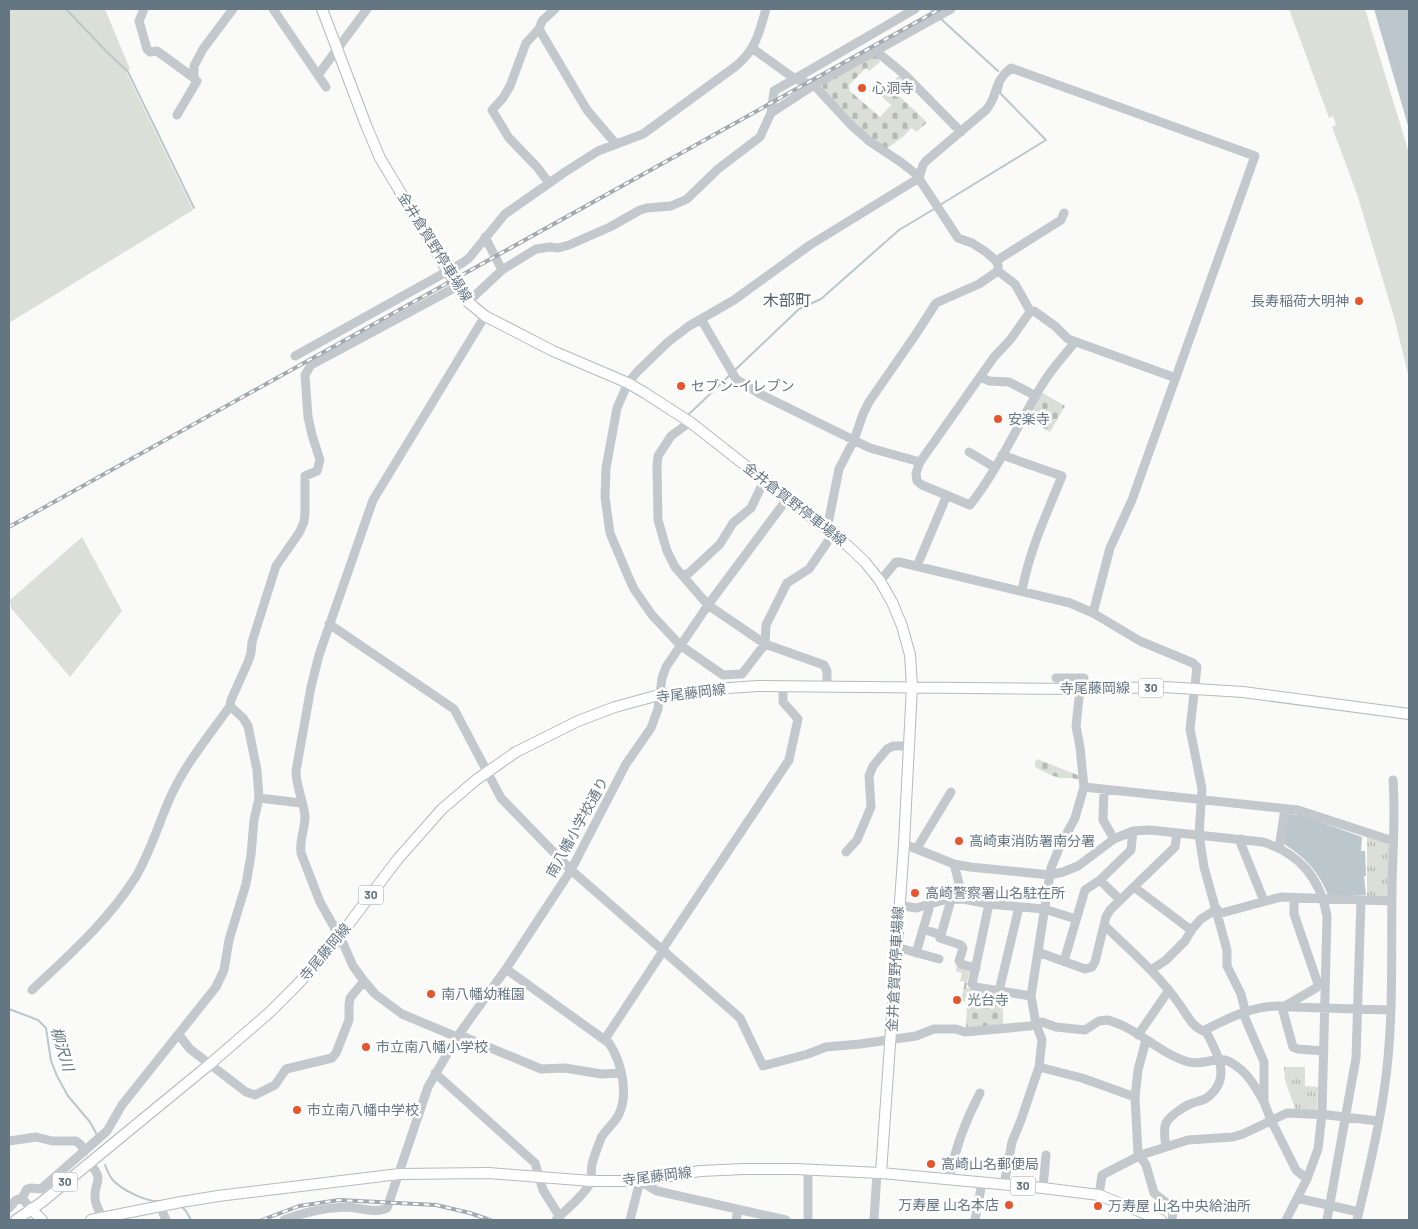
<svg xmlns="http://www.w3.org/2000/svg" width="1418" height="1229" viewBox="0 0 1418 1229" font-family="Barlow,'Noto Sans JP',sans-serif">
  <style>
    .green { fill: #dadfd7 }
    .cemetery { fill: url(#cemetery-stones) }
    .park { fill: url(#park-tufts) }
    .water { fill: #bbc7cb }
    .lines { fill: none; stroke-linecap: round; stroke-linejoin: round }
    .stream { stroke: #bbc7cb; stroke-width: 2 }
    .major-casing { stroke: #b5babe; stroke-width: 12 }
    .minor { stroke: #c3c8cc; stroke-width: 9 }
    .major { stroke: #fff; stroke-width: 10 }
    .rail-casing { stroke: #a2aab0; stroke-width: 4 }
    .rail { stroke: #fff; stroke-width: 2; stroke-dasharray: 5.5; stroke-linecap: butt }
    .poi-dot { fill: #e4572e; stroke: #fff; stroke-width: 2 }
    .labels { text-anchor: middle; stroke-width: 5; stroke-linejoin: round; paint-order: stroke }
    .shield { fill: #fff; stroke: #939fa8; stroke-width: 1 }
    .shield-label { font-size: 12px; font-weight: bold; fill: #657683 }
    .poi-label { font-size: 14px; fill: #657683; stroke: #fff; text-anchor: start }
    .street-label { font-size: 14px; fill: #657683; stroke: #fff }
    .water-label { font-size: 15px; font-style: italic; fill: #60757c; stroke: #fff }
    .quarter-label { font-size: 16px; fill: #57646e; stroke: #fff }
  </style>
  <defs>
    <pattern id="cemetery-stones" width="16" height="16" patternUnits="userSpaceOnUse" patternTransform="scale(1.25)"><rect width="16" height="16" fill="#dadfd7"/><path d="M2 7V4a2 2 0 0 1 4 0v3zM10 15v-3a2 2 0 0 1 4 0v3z" fill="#b4b9b4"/></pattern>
    <pattern id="park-tufts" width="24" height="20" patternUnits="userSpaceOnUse" patternTransform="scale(1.25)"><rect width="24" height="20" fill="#dadfd7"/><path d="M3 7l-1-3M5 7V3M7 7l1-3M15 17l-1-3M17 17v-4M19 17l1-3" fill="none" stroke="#b4b9b4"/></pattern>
  </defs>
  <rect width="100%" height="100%" fill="#fafaf8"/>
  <path class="green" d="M9 9H105L130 69 126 72 193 210 9 323Z
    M1289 9H1365L1409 153V378L1394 317 1357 194 1332 127 1336 125 1333 116 1329 118Z
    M82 537 122 611 70 677 11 608 10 600Z"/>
  <path class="cemetery" d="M876 55 881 58 879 63 869 71 866 68 849 85 850 91 880 117 891 105 880 95 900 75 908 82 897 94 927 122 917 132 911 128 904 136 886 149 856 126 822 87 823 83Z
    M1041 392 1065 406 1050 432 1026 418Z
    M1037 759 1080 776 1081 781C1070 776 1069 779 1060 778 1051 776 1043 771 1035 767V763Z
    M957 966 970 969 966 988 1003 994V1024L966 1029 967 1002 961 1000 965 982 960 981 962 973 956 971Z"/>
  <path class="park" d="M1367 837 1387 843 1390 847 1389 895 1387 897 1367 896Z
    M1284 1067H1305V1086L1318 1087 1317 1111 1295 1109 1285 1080Z"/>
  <path class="water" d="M1374 9H1409V129Z
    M1290 814 1301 815 1362 837 1361 851H1365L1366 876H1364L1366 895H1328C1319 872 1305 857 1284 844L1287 816Z"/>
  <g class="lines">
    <path class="stream" d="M66 9 106 51 128 72 194 208
      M930 9 936 14
      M941 19 998 71
      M940 205 1046 140 1000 93 1002 85
      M735 370 799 309 821 299 899 230 934 209
      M688 415 730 375
      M9 1009 38 1020 46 1028 51 1061 57 1076 68 1096 90 1122 97 1135
      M105 1165C107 1170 109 1175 112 1179 121 1190 148 1203 162 1201
      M181 1206 186 1211 191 1220"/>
    <g class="major-casing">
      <path id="major" d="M322 9 366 125 380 158 447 270 468 302 485 316 553 351 628 383 645 393 690 422 848 546 865 562 880 581 892 602 902 626 910 655 912 686 904 844 881 1173
        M31 1209 42 1220
        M16 1220 42 1202 210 1064 270 1012 297 985 333 945 397 860 442 809 476 780 516 752 578 721 615 707 659 695 699 690 758 686 1080 689 1164 687 1243 692 1409 714
        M91 1220 181 1202 218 1196 399 1174 489 1173 591 1181H640L700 1171 744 1169H795L881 1173 1043 1188 1099 1195 1161 1220"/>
    </g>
    <path class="minor" d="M144 9 139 21 147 49 150 52 157 51 194 78 197 81 177 115
      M273 9 326 87
      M539 29 587 110 615 143
      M752 48 795 79 814 85 852 126 869 141 902 163 916 174 958 238 972 243 986 252 996 261 998 265V271L1015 284 1029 309 1030 312 1010 340 994 357 920 462 916 473 917 481 922 485 970 505C999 468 1018 424 1042 385 1051 369 1064 356 1075 342
      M876 51 905 75 961 132
      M318 75 367 9
      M194 78V66L203 49 233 9
      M771 113 814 85 951 9
      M549 183 537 167 509 138 492 110 503 98 510 86 526 43 539 29 542 21 555 9
      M485 237 502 270
      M996 261 1061 220 1064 213
      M468 302 502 270 536 249 550 247 558 248 569 245 610 227 640 210 647 208 671 206 687 199 718 169 760 137 771 113 774 91 915 9
      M1030 312 1034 311 1055 326 1068 339 1176 378
      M485 316 373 500 319 655 311 687 296 771C296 787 304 802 305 817 305 829 299 841 301 853L320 902 343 943 353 966 364 981 375 994 402 1014 457 1037 462 1036 541 1069 565 1068 601 1074 621 1073
      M701 319 736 379 760 394 870 448 920 462
      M295 356 464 262 469 258 505 214 565 172 598 151 643 134 736 66C756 49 759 33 766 9
      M981 377 989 381 1009 382 1036 396
      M690 422 671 436 658 456 657 466 658 520 667 551 675 567 708 605 765 644 824 665 827 671V686
      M969 452 994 467
      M1002 455 1062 476C1047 513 1029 551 1022 591
      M827 529 839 469 854 440 863 414 869 402 916 334 936 303 979 284 998 271
      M833 534 809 569 787 583 766 625 765 644 742 674 723 675 680 645 652 615 634 589 628 576 610 533 605 497 606 468 617 408 628 383 637 372 668 342 689 326 734 300 810 245 919 178 923 165 926 161 986 110C999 95 992 83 1011 68L1255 156 1132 500 1110 548 1093 613
      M917 566 947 495
      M683 575 689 573 720 544 733 523 751 508 764 481
      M880 581 896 562H899L1070 603 1093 613 1140 641 1193 663 1197 667 1190 729 1202 789 1199 835 1204 867 1227 950V966L1241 994 1244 1006 1245 1018 1264 1062V1102L1271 1120 1296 1170 1307 1179
      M329 624 454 709 501 798 571 870 740 1018 763 1066 808 1054 826 1047 860 1044 916 1036 934 1029H956L965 1032 1030 1026 1042 1022 1056 1027 1085 1030 1099 1021 1107 1020C1135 1026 1161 1055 1189 1062 1203 1066 1218 1055 1230 1062 1247 1071 1255 1086 1264 1102
      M1084 787 1298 810 1393 841
      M1104 790 1103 820 1114 839
      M259 798 301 803
      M1241 839V844L1264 901
      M904 844 954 864 970 867 1050 875 1063 872 1078 866 1114 839 1133 831 1150 830 1263 842C1300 854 1320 878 1327 916L1322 1114 1318 1149 1307 1179 1286 1220
      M917 848 951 792
      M1279 848 1285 809
      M846 852 857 840 871 807 869 776 873 766 887 749 893 746H909
      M954 864 963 899
      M1100 880 1120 900
      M1134 887 1191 930
      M1294 898V914L1318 984 1316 988 1285 1006 1283 1011 1293 1047 1298 1049 1324 1051
      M951 900 940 938 961 945 963 948 959 961 961 964 976 968
      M989 904 972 984 975 987 1031 996
      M899 905 916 908 944 900 963 899 989 904 1044 909 1076 919
      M1218 914 1281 897 1392 901
      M1105 926C1131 951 1159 975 1180 1005 1187 1015 1192 1026 1203 1031 1230 1017 1260 1002 1291 1007L1390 1010
      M923 929 941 935
      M896 947 939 959
      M662 950 789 760 798 719 783 702V686
      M1038 952 1085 969 1092 967 1095 962 1106 917 1110 910 1175 847 1177 833
      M916 953 929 909 928 905
      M1064 961 1085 890 1100 880 1131 850 1133 831
      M506 969 609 1043C621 1061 629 1093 619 1114 615 1123 606 1129 601 1138 598 1146 594 1156 592 1164 591 1170 592 1177 590 1183 585 1195 565 1210 556 1220
      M1151 970 1166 960 1185 941 1192 929 1201 919 1217 909
      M32 990C69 955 107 922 135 878 150 853 158 825 170 798 185 764 209 736 230 706L231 700 248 662 251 653 252 642 276 566 299 533 304 522 305 512V476L317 471 320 460 312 435 308 417 305 375 311 365 458 286
      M999 991 1019 907
      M179 1035 190 1049 246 1092 255 1095 275 1085 286 1069 332 1058 336 1053 349 1020V1005L350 998 364 981
      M1138 1035 1169 990
      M605 1039 663 951
      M1146 1040 1138 1070 1135 1097 1138 1153 1146 1165 1154 1193 1173 1208 1172 1220
      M1039 1067 1082 1078 1135 1097
      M435 1073 535 1163 543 1190 560 1217
      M9 1141 36 1137 52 1141H76L81 1145 84 1152
      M1166 1147C1165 1140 1163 1130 1166 1123 1170 1116 1183 1107 1190 1104 1195 1102 1200 1101 1205 1099 1234 1080 1217 1052 1205 1030
      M92 1166C104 1181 94 1182 95 1198 95 1205 100 1212 103 1218
      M808 1170V1220
      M949 1180C955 1148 965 1121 980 1093
      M1004 1185 1012 1142 1021 1120 1039 1067 1042 1040 1036 1024 1031 996 1051 868 1060 846 1075 818 1084 787 1080 747 1076 726 1080 689 1084 678H1056
      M1043 1188 1046 1155
      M1099 1195 1102 1175 1141 1155 1188 1140 1233 1137 1243 1134 1287 1113 1328 1115 1378 1121
      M1297 1198 1359 1212
      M160 1206 166 1220
      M9 1208 16 1200 22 1198
      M31 1209 22 1198 27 1189 31 1188 41 1189 107 1131 122 1105 216 987 224 970 229 940 246 884 251 855 254 820 259 798 257 770 248 726 243 718 230 706
      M284 1220C304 1212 324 1208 345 1207 359 1207 375 1214 387 1208L428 1087 457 1037 506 969 571 870 626 764 651 728 658 709 662 678 666 667 708 605 787 499
      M630 1220 640 1181 657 1191 786 1220
      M736 1220 738 1210
      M874 1220 877 1173
      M975 1220 982 1183
      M1327 1220 1356 1058 1361 900
      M1357 1220C1367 1178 1378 1134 1384 1091 1394 1026 1391 959 1392 894 1392 856 1396 818 1393 780"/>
    <use href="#major" class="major"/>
    <g class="rail-casing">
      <path id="rail" d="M9 527 940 9
        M262 1220 299 1206 339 1200 436 1205 470 1213 490 1220"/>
    </g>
    <use href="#rail" class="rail"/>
  </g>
  <g class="poi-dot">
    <circle cx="862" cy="88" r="5"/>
    <circle cx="1359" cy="301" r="5"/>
    <circle cx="681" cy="386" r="5"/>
    <circle cx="998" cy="419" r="5"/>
    <circle cx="959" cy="841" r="5"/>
    <circle cx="915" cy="893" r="5"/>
    <circle cx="431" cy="994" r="5"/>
    <circle cx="957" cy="1000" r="5"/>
    <circle cx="366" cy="1047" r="5"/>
    <circle cx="297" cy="1110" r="5"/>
    <circle cx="931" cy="1164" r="5"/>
    <circle cx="1009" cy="1205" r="5"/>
    <circle cx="1098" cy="1206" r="5"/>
  </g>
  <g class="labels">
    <g class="shield">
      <rect x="1138.5" y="678.5" width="25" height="19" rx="4"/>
      <rect x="358.5" y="885.5" width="25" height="19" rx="4"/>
      <rect x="52.5" y="1172.5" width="25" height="19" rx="4"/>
      <rect x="1010.5" y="1176.5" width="25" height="19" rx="4"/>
    </g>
    <g class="shield-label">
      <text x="1151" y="692">30</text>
      <text x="371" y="899">30</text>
      <text x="65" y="1186">30</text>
      <text x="1023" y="1190">30</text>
    </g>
    <g class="poi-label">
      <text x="872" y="93">心洞寺</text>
      <text x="1349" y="306" text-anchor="end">長寿稲荷大明神</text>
      <text x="691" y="391">セブン-イレブン</text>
      <text x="1008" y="424">安楽寺</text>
      <text x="969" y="846">高崎東消防署南分署</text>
      <text x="925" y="898">高崎警察署山名駐在所</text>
      <text x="441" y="999">南八幡幼稚園</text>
      <text x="967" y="1005">光台寺</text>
      <text x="376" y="1052">市立南八幡小学校</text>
      <text x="307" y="1115">市立南八幡中学校</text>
      <text x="941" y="1169">高崎山名郵便局</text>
      <text x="999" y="1210" text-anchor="end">万寿屋 山名本店</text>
      <text x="1108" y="1211">万寿屋 山名中央給油所</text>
    </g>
    <g class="street-label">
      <text transform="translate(435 247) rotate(58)" y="5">金井倉賀野停車場線</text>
      <text transform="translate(795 504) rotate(38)" y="5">金井倉賀野停車場線</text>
      <text transform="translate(1095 688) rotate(-1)" y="5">寺尾藤岡線</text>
      <text transform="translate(691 693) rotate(-7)" y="5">寺尾藤岡線</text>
      <text transform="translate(577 827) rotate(-61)" y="5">南八幡小学校通り</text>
      <text transform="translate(325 952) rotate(-50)" y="5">寺尾藤岡線</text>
      <text transform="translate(895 969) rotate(-87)" y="5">金井倉賀野停車場線</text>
      <text transform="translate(657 1176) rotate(-7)" y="5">寺尾藤岡線</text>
    </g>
    <g class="water-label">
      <text transform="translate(62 1049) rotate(73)" y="5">柳沢川</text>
    </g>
    <g class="quarter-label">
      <text x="787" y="306">木部町</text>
    </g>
  </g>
  <rect width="1418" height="1229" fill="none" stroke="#657683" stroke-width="20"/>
</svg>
